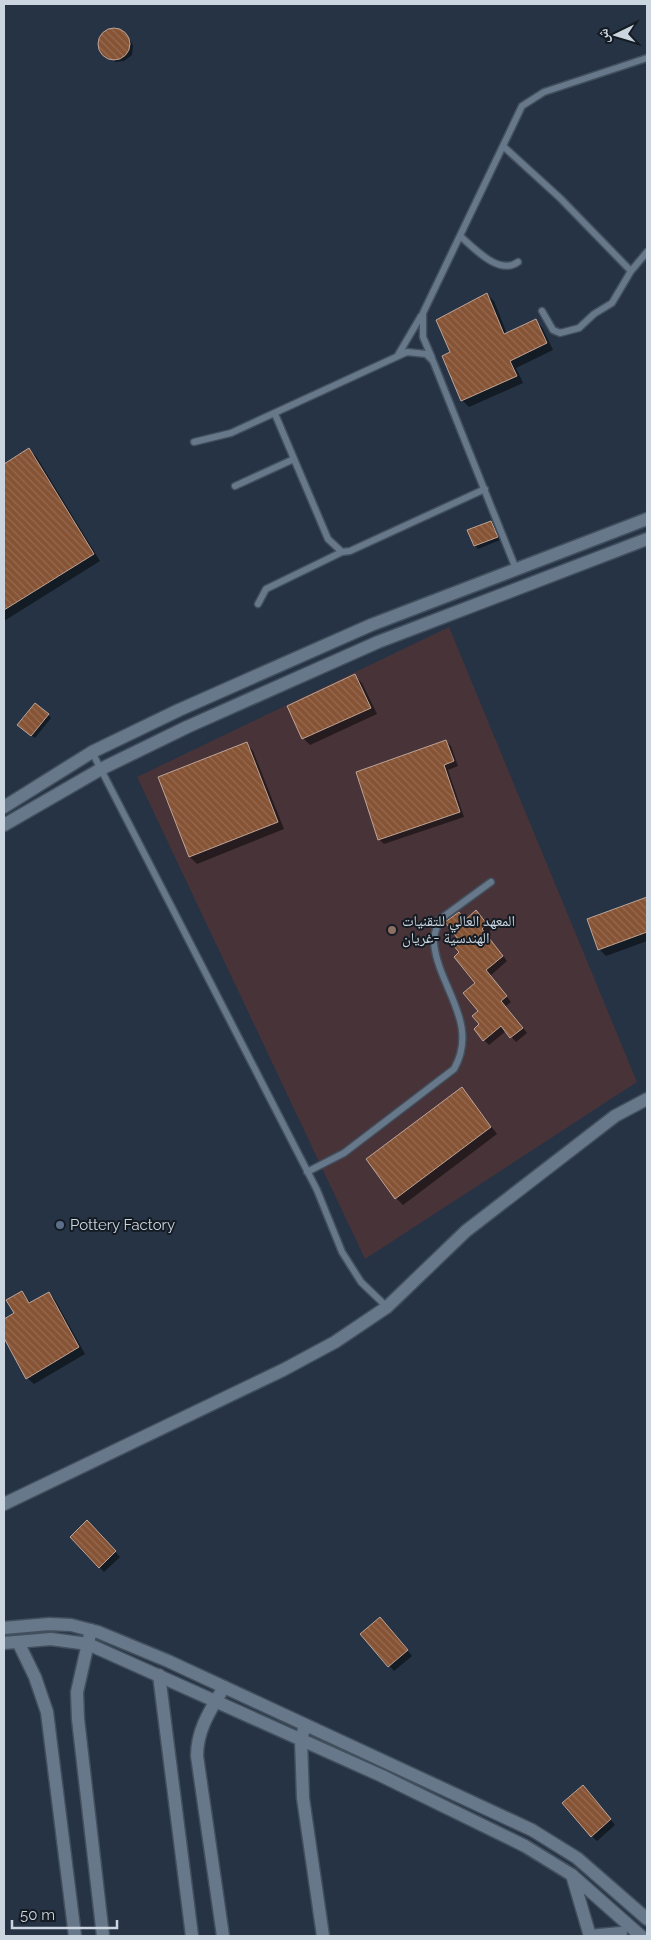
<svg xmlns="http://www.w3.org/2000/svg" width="651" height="1940" viewBox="0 0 651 1940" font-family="Raleway,'Noto Naskh Arabic',sans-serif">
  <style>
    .education { fill: #483339 }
    .shadow { fill: #0007 }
    .building { fill: url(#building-back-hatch); stroke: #bea496 }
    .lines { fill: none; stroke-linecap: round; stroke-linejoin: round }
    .service-casing { stroke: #424f5d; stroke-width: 9 }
    .minor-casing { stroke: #424f5d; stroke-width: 15 }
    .secondary-casing { stroke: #424f5d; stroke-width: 15 }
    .service { stroke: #67788b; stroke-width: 6 }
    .minor { stroke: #67788b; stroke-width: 12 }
    .secondary { stroke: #67788b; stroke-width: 12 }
    .education-dot { fill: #8d6e63; stroke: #141b22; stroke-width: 2 }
    .service-dot { fill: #5c6f8a; stroke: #141b22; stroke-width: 2 }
    .labels { text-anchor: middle; stroke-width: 4; stroke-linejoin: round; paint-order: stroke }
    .poi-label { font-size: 15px; fill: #cbd5e0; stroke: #141b22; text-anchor: start }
  </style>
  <defs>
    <pattern id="building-back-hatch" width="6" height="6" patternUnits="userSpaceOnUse" patternTransform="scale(1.25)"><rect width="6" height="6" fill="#865335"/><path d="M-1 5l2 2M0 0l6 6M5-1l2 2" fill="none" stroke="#966b52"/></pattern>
  </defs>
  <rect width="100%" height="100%" fill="#253344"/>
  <path class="education" d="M449 627 637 1082 365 1259 137 777Z"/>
  <path class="shadow" d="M116 29 128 37 133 45 132 55 124 61 115 62 103 53 100 39 106 31Z
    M487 294 494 301 507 334 535 321 542 327 553 350 516 368 523 383 469 407 462 400 452 353Z
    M29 450 36 456 100 561 4 621V465Z
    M491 522 500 540 478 549 475 546Z
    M355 676 362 683 377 714 310 745 303 738 289 707Z
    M48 714 51 718 35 738 22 728Z
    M446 741 451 746 458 766 448 770 464 817 384 844 379 839Z
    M247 744 253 751 284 829 197 864 190 857 159 778Z
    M647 899V941L606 956 599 949 589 920Z
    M481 917 491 930 486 934 507 961 490 976 511 1002 506 1006 527 1033 516 1042 506 1031 489 1045 484 1040 477 984 461 953 460 939 465 921Z
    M462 1089 497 1134 403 1205 396 1198Z
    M21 1292 31 1303 49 1293 55 1300 85 1354 34 1384 27 1378 4 1335V1320L16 1314Z
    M87 1522 120 1557 104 1572 71 1537Z
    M385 1623 412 1656 394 1671 362 1634Z
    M588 1792 615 1825 597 1841 592 1836Z"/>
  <path class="building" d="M98 44a16 16 0 1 1 32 0a16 16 0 1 1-32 0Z
    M487 293 504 334 536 319 547 343 510 361 517 376 461 401 442 356 450 352 436 320Z
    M29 448 94 554 4 610V464Z
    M491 521 498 537 474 546 467 530Z
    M355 674 371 708 302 739 287 706Z
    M35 703 49 714 31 736 17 725Z
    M446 740 454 761 444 765 460 812 378 840 356 772Z
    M247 742 278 822 189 857 158 777Z
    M647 897V932L598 950 587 919Z
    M476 910 487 924 482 929 503 956 486 970 507 996 501 1001 523 1028 510 1038 501 1026 483 1041 474 1029 479 1024 472 1016 478 1011 463 993 475 983 454 957 459 952 452 944 458 939 445 922 459 912 465 920Z
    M462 1087 491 1127 395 1199 366 1159Z
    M22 1291 29 1303 49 1292 79 1347 26 1379 4 1338V1319L14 1313 6 1300Z
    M87 1520 116 1551 99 1568 70 1537Z
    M380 1617 408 1650 388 1667 360 1634Z
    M583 1785 611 1819 591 1837 562 1803Z"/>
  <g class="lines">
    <g class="service-casing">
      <path id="service" d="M503 146 560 198 631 271
        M460 236C474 248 499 276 518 262
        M542 311 553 330 560 333 579 328 594 314 612 303 631 271 647 252
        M398 355 421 316
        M432 358 423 337V313L522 106 544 92 647 58
        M275 414 328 539 342 552 350 551 485 489
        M194 442 231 433 407 352 426 354 433 361 516 569
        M235 486 294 459
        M258 604 266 589 342 552
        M92 752 317 1190 342 1252 361 1282 387 1307
        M307 1172 344 1153 454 1069C480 1023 438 987 434 943 433 936 437 927 439 920L491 882"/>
    </g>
    <g class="minor-casing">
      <path id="minor" d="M4 1504 283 1370 335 1342 387 1307 466 1231 615 1116 647 1099
        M91 1630 77 1692 78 1719 103 1936
        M18 1642 35 1677 47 1712 75 1936
        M159 1675 192 1936
        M305 1725 301 1740 303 1798 323 1936
        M572 1875 590 1936
        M223 1936 197 1756C197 1729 211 1709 224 1687
        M589 1936 621 1933"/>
    </g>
    <g class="secondary-casing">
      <path id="secondary" d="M4 807 92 752 179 710 371 625 647 519
        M4 825 101 769 187 727 378 642 647 539
        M4 1628 49 1624 71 1625 98 1632 168 1661 532 1830 577 1858 647 1919
        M4 1643 51 1639 88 1644 382 1776 525 1846 572 1875 641 1936"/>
    </g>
    <use href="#service" class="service"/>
    <use href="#minor" class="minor"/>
    <use href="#secondary" class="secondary"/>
  </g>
  <circle class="education-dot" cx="392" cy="930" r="5"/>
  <circle class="service-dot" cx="60" cy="1225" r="5"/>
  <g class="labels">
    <g class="poi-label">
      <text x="402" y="926">المعهد العالي للتقنيات<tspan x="402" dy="17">الهندسية -غريان</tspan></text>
      <text x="70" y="1230">Pottery Factory</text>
    </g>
  </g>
  <rect width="651" height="1940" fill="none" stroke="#cbd5e0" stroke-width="10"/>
  <g transform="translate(616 35) rotate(265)" stroke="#141b22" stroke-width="4" paint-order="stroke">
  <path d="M0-4L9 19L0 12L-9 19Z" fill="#cbd5e0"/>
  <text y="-8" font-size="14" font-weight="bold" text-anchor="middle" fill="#cbd5e0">ش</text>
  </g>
  <path d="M12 1920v8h105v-8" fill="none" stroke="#cbd5e0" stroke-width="2.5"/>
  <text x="20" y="1920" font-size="15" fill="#cbd5e0" stroke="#141b22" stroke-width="4" paint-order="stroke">50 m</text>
</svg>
